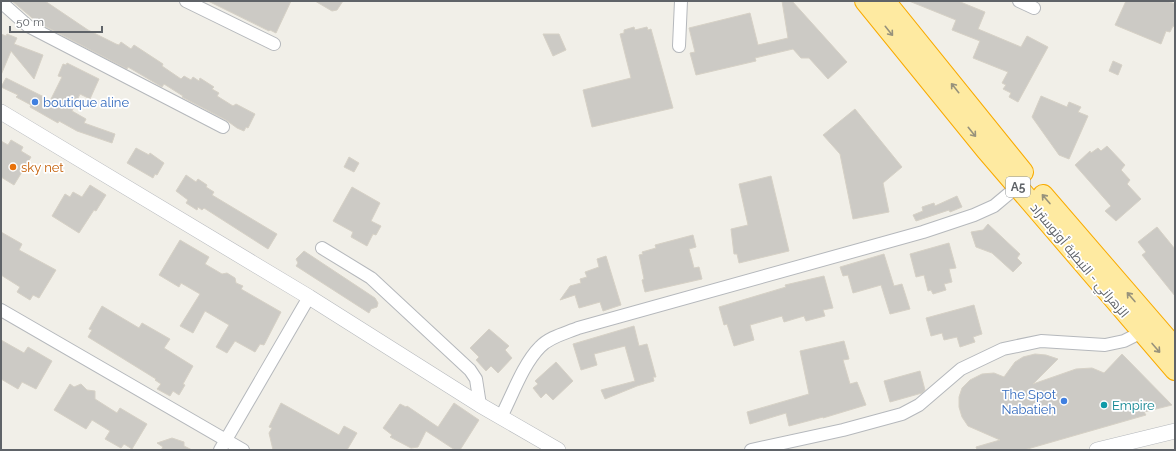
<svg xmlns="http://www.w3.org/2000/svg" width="1176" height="451" viewBox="0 0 1176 451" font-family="Raleway,Cairo,sans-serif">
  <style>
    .building { fill: #cccac5; stroke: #d6d1c6 }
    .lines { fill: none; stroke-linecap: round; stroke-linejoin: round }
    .minor-casing { stroke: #b5b8bc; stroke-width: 14 }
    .tertiary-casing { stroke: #b5b8bc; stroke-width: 16 }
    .trunk-casing { stroke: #f9ab00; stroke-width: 22 }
    .minor { stroke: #fff; stroke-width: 12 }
    .tertiary { stroke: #fff; stroke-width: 15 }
    .trunk { stroke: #feeaa1; stroke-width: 20 }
    .oneway { stroke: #97927c }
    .shop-dot { fill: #3f7fe0; stroke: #fff; stroke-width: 1.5 }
    .food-dot { fill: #e8710a; stroke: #fff; stroke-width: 1.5 }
    .culture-dot { fill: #0f9aa8; stroke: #fff; stroke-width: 1.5 }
    .labels { text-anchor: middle; stroke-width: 3.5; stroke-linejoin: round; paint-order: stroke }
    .shield { fill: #fff; stroke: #8f9295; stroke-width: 1 }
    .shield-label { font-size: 12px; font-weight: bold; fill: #5f6368 }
    .shop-label { font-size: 13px; fill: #366cbe; stroke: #fff; text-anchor: start }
    .food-label { font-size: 13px; fill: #c56008; stroke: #fff; text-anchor: start }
    .street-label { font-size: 13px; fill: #5f6368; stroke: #fff }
    .culture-label { font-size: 13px; fill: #0d838f; stroke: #fff; text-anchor: start }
  </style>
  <rect width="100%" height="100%" fill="#f1efe8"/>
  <path class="building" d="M12 1H45L88 30 116 44 119 45 121 42 131 49 134 45 163 64 162 66 181 79 184 76 191 80 193 77 199 81 200 78 214 87 212 89 219 93 217 96 233 106 236 104 255 114 248 128 246 127 244 131 237 128 226 120 182 97 183 96 164 84 162 87 128 67 127 69 37 22Z
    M208 1H291L276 33 270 30 269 31Z
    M315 1H343L337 10 332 11Z
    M782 1H792L847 62 828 79 809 58H801L793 49 755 58 756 61 696 75 690 53 695 52 689 28 750 13 758 45 788 38Z
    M909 1H958L985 12 978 29 1021 47 1027 36 1048 47 1018 102 1009 97 1011 93 1003 89 1006 85 1002 83 1008 72 973 58 980 41 952 30 956 20Z
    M1126 1H1167L1175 4V27L1173 26 1170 32 1166 31 1161 44 1115 25Z
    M634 27 635 30 647 27 648 30 651 29 673 108 592 127 583 90 631 78 620 34 624 33V30Z
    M1 34 6 36 7 34 17 38 14 44 43 55 34 79 11 51 1 75Z
    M543 34H559L566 50 553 56Z
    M1113 61 1122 65 1118 75 1109 71Z
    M67 63 99 79 90 99 80 94 72 111 86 119 84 123 115 134 112 143 77 131 59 121 58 123 30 107 31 105 16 97 18 95 1 87 6 78 52 101 51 99 62 77 58 76 63 64 66 65Z
    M1041 96 1067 107 1069 102 1081 107 1078 112 1088 116 1069 159 1059 155 1032 117Z
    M855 109 902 167 883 183 889 212 853 219 840 154 823 135Z
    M11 140 23 147 21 151 31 157 14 185 1 177V141L8 145Z
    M1107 146 1125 165 1121 170 1130 180 1127 184 1141 199 1116 221 1105 211 1111 206 1075 165 1090 151 1091 153 1098 148 1101 151Z
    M136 148 149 155 150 153 164 163 157 175 155 174 153 178 127 163Z
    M349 157 359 163 354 172 344 167Z
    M186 175 196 182 198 179 207 185 206 187 214 192 212 195 277 234 268 249 204 208 202 210 198 207 197 210 186 203 188 200 176 191Z
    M771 176 789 251 739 263 737 254H734L731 229 748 225 739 184Z
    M90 185 106 195 96 211 94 210 79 233 52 216 65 194 70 197 73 192 82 197Z
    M352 187 380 203 371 221 381 226 376 235 373 234 367 246 351 237 353 232 333 221Z
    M957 196 962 207 950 212 949 210 916 221 913 215 923 211 922 207 934 203 935 206Z
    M988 224 1020 254 1017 258 1022 263 1013 272 992 253 976 247 971 232 983 230Z
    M1157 227 1175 249V296L1142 255 1146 252 1138 242Z
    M1 232 22 244 19 250 56 270 39 298 33 295 30 300 17 292 20 287 1 275Z
    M693 235 696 247 689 249 694 268 699 267 702 279 645 292 642 280 644 279 639 255 643 254 642 252 656 248 655 245Z
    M180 240 209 257 205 264 222 274 227 273 235 278 236 283 243 286 241 289 281 312 264 345 260 344 255 352 235 341 227 353 216 347 229 325 205 311 193 333 180 326 200 294 181 283 179 287 159 275Z
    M949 243 956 268 949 269 952 282 944 284 946 290 933 294 931 290 928 291 924 275 916 277 910 254Z
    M304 251 375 298 378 303 377 307 371 309 369 313 296 266 298 263 296 259Z
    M884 254 894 286 902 284 910 309 890 314 881 285 853 293 848 275 843 276 840 267Z
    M606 256 621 305 603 311 600 302 579 308 575 295 560 300 570 286 581 283 580 279 587 277 585 272 599 267 597 259Z
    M824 276 833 308 823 310 825 316 806 321 804 316 784 322 782 316 750 325 754 340 734 346 727 324 724 325 719 307 786 287 785 285Z
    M974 305 982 334 973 337 975 342 960 347 957 337 944 340 942 333 931 336 926 318Z
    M102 306 139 328 142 323 170 339 164 348 193 366 183 384 185 385 179 395 173 391 170 396 157 389 161 384 155 380 156 379 88 337 92 330 89 329Z
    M634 326 639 346 647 344 656 377H653L654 381 637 386 605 399 601 390 635 381 625 346 594 354 597 365 581 370 573 344Z
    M489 329 509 346 505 350 512 358 498 373 491 366 486 371 476 360 479 357 470 348Z
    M1 340 24 353 28 347 52 361 36 389 22 382 18 389 1 379Z
    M844 341 849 359 843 360 850 384 857 382 866 405 823 418V417L789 426 786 413 750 424 747 412 809 394 800 351Z
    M1035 354 1046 355 1058 359 1033 384 1076 369 1092 368 1104 373 1122 354 1172 405 1144 412 1146 415 1024 450H977L976 447 1000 440 968 426 962 417 959 407V397L962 388 970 380 982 374 994 373 1004 377 1015 362 1023 357Z
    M556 362 573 381 553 400 546 393 541 398 533 388 538 384 535 381Z
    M920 371 925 390 922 393 890 402 884 381Z
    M70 384 74 387 81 384 87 390 95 391V399L117 413 120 408 147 424 132 449 124 444 121 448 105 439 110 431 92 420 86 429 54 410Z
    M281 403 339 435 344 426 357 433 347 450H273L269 433 272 428 269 427Z
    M454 403 479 420 460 450H455L426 431 418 447 411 448 390 437 392 435 383 428 400 404 406 407 407 406 438 427Z
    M172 438 184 442V446L192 450H161L163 447 157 443Z"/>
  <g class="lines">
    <g class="minor-casing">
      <path id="minor" d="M186 1 274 44
        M1019 1 1034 8
        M1 2 28 26 223 127
        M679 46 681 1
        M322 248 371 278 470 370 476 379 480 405
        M1 310 243 450
        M501 417C512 396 523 364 540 347 549 337 566 333 578 328L923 232 974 215 994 206 1018 186
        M220 450 309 297
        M751 450 843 430 902 414 919 405 961 369 1003 349 1041 341 1105 345 1124 341 1142 332"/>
    </g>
    <g class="tertiary-casing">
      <path id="tertiary" d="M1 112 309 297 480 405 558 450
        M1097 450 1175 431"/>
    </g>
    <g class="trunk-casing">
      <path id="trunk" d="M865 1 986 150 1175 370
        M885 1 1023 172
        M1043 195 1175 348"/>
    </g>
    <use href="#minor" class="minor"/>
    <use href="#tertiary" class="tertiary"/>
    <use href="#trunk" class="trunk"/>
  </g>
  <defs><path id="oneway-shaft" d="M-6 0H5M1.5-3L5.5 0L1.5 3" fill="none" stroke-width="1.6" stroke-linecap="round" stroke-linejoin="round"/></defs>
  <g class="oneway">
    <use href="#oneway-shaft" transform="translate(889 31) rotate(51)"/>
    <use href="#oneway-shaft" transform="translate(955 88) rotate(-129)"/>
    <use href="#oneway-shaft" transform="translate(972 132) rotate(51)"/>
    <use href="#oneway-shaft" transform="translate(1046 199) rotate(-131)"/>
    <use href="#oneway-shaft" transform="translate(1131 297) rotate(-131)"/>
    <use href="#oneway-shaft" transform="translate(1156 348) rotate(49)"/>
  </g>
  <g class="shop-dot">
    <circle cx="35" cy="102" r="4"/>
    <circle cx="1064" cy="401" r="4"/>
  </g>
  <circle class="food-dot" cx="13" cy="167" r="4"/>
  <circle class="culture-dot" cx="1104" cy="405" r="4"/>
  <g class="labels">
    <rect class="shield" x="1006" y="177" width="24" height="20" rx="3"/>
    <g class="shield-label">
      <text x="1018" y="191">A5</text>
    </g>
    <g class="shop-label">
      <text x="43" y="107">boutique aline</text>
      <text x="1056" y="399" text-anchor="end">The Spot<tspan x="1056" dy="15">Nabatieh</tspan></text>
    </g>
    <g class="food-label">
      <text x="21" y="172">sky net</text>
    </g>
    <g class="street-label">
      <text transform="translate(1080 260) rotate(50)" y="5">الزهراني - النبطية أوتوستراد</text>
    </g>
    <g class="culture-label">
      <text x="1112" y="410">Empire</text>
    </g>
  </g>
  <rect width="1176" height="451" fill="none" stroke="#5f6368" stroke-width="4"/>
  <path d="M10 26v6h92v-6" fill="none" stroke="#5f6368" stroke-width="2"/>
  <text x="16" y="26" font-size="12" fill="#5f6368" stroke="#ffffff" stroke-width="3" paint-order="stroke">50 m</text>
</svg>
